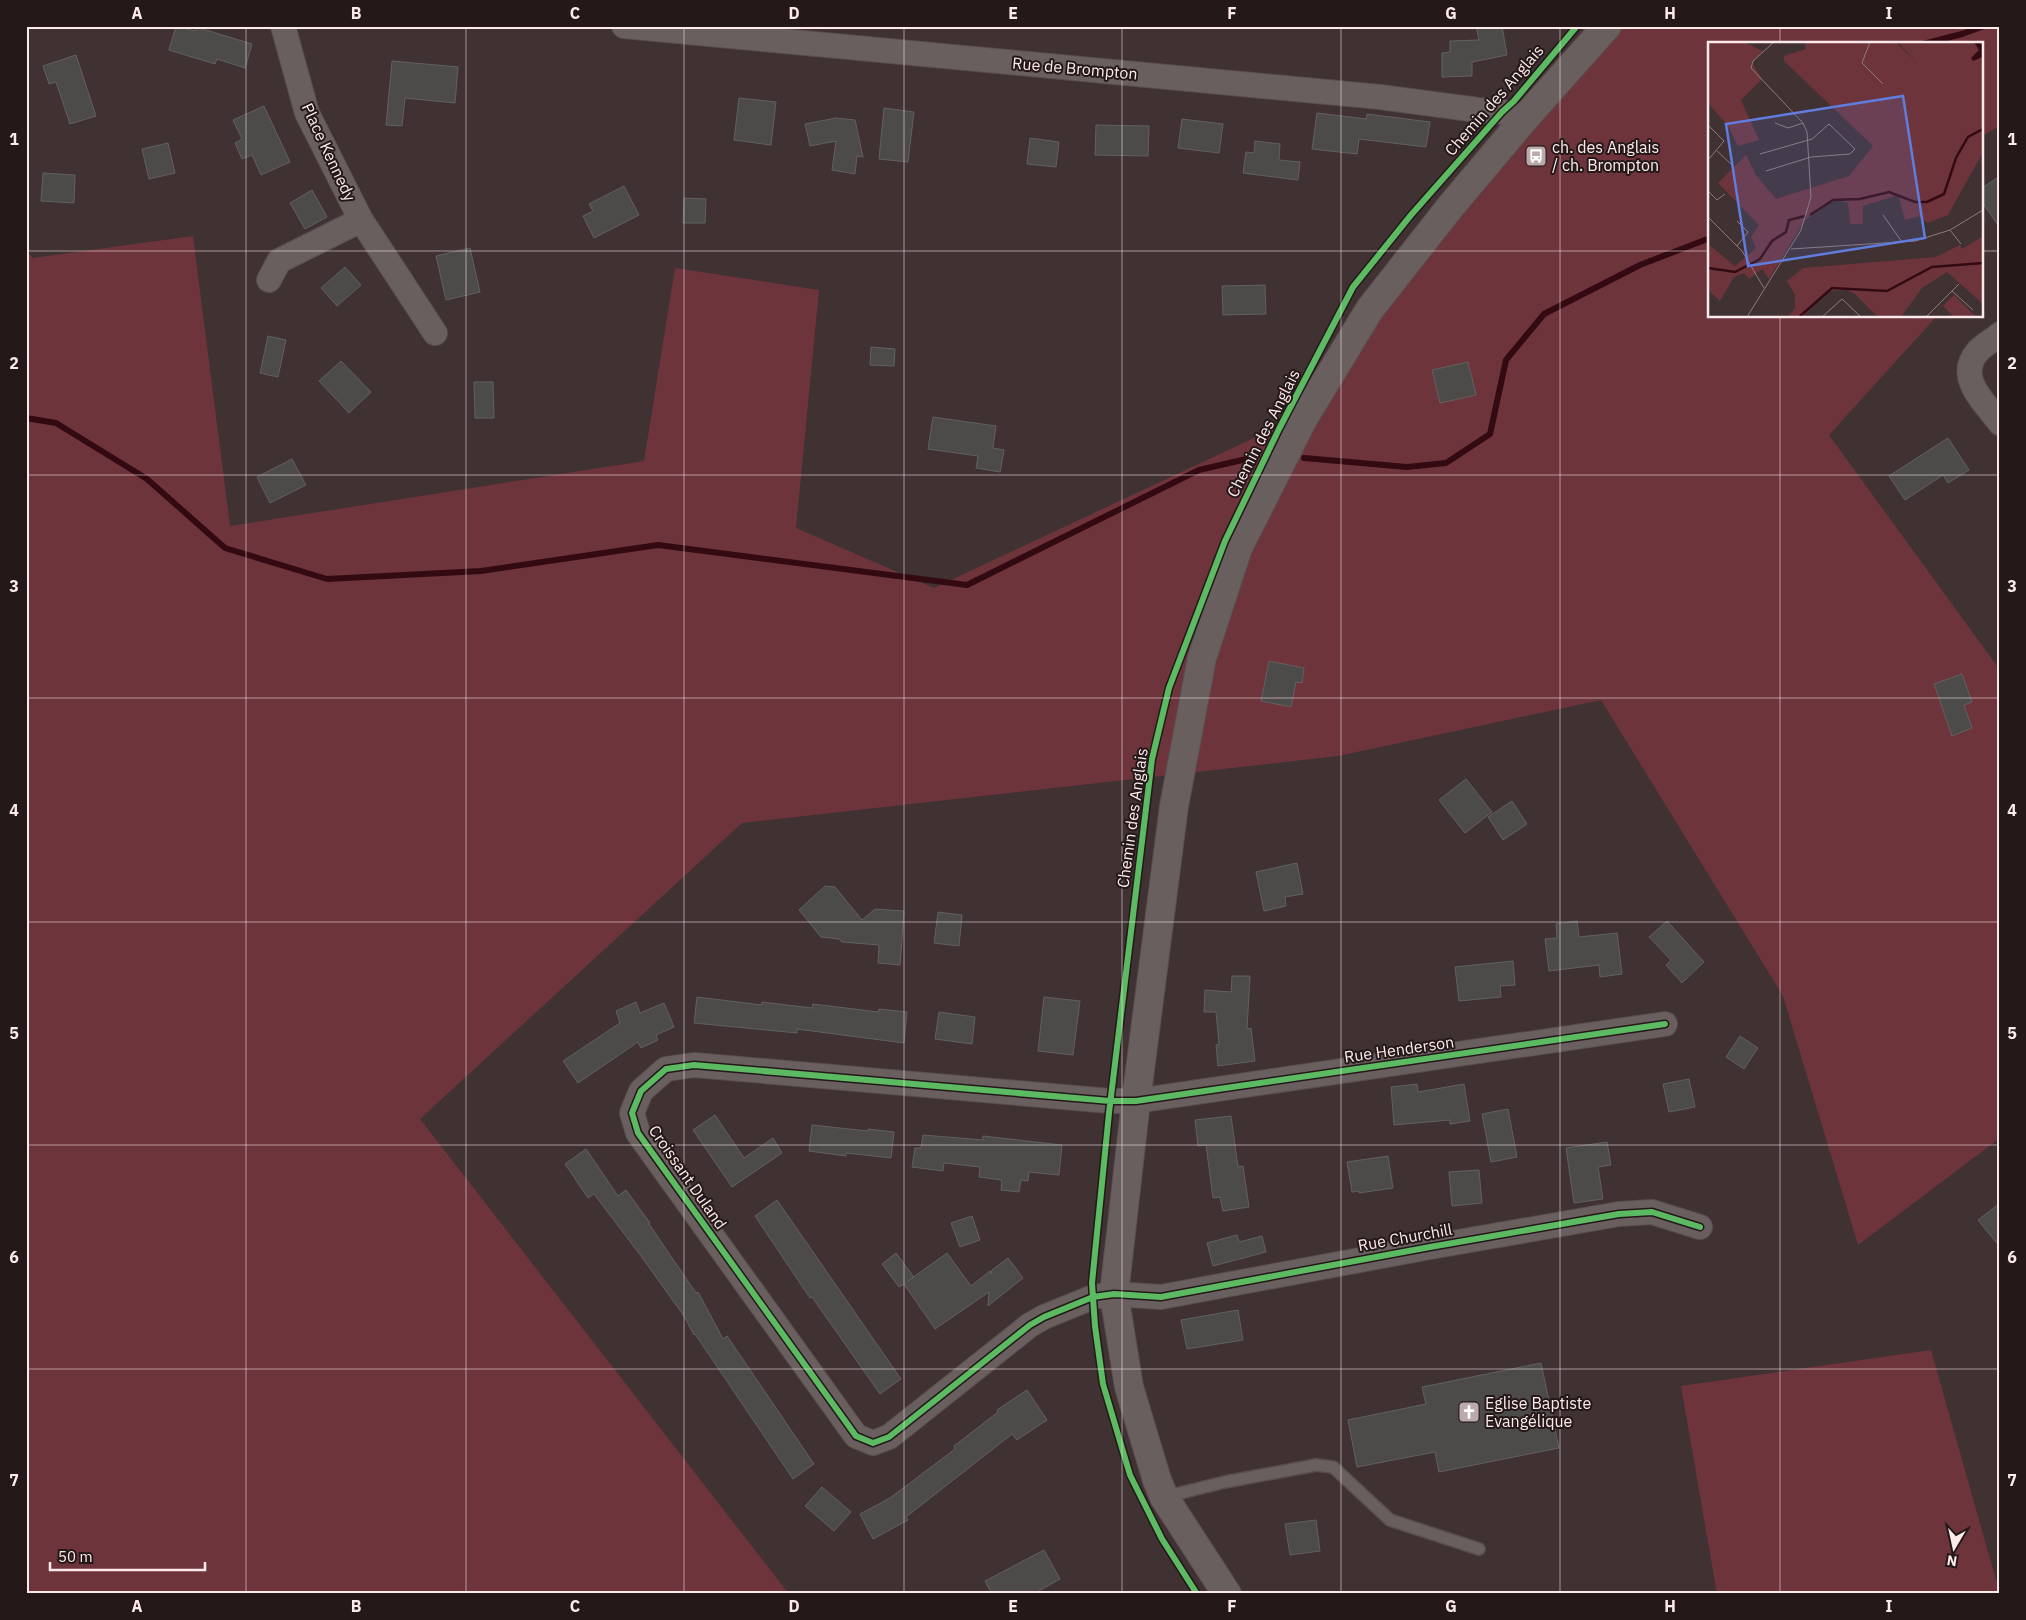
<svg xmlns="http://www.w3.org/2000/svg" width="2026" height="1620" viewBox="0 0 2026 1620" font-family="'IBM Plex Sans',sans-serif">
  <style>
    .green { fill: #6e343c }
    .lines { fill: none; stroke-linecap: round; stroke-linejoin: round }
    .stream { stroke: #340a12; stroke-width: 6 }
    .building { fill: #4c4b4a; stroke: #626160 }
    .lane-casing { stroke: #5a4d4e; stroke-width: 14 }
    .street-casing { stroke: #5a4d4e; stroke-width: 26 }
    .secondary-casing { stroke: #5a4d4e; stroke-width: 30 }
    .lane { stroke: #6a5f5f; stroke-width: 11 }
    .street { stroke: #6a5f5f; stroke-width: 24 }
    .secondary { stroke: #6a5f5f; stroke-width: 28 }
    .cycleway-casing { stroke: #241819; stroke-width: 9 }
    .cycleway { stroke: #5cba63; stroke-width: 6 }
    .grid { fill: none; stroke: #fdebec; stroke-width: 1; stroke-opacity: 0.55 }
    .labels { text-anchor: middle; stroke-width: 4; stroke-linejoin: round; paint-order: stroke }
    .street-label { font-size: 16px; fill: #fdebec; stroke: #241819 }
    .poi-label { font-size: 16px; fill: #fdebec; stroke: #241819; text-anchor: start }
    .inset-river { fill: none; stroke: #340a12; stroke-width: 2.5 }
    .inset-road { fill: none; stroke: #8c7b7d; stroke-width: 1 }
    .view { fill: #607dde; fill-opacity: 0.15; stroke: #607dde; stroke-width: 2.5 }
    .inset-edge { fill: none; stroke: #fdebec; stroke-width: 2.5 }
    .neatline { fill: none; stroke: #fdebec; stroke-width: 2 }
    .grid-label { font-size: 16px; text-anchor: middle; font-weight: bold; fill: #fdebec }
  </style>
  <rect width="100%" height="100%" fill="#403133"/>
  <path class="green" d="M1619 26H2000V126L1982 136V44H1710V316H1937L1829 435 2000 670V1138L1858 1245 1783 996 1601 700 1338 756 742 823 420 1119 789 1594H26V251L33 258 193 236 230 526 644 461 675 268 819 290 796 528 934 588 1307 413 1518 136Z
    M1931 1350 2000 1594H1717L1681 1386Z"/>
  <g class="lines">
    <path class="stream" d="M1923 44 1962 34 1984 26
      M26 418 56 423 147 479 225 548 327 579 481 571 658 545 967 585 1199 470 1251 458
      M1304 458 1407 467 1446 463 1490 434 1506 360 1544 314 1640 265 1710 238"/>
  </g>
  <path class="building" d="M176 26 195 31 196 27 252 44 245 68 217 59 215 64 169 50Z
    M1476 26H1502L1507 55 1472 62V76L1442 77V53L1450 52V41L1479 40Z
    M76 55 96 116 70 124 56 82 49 84 43 66Z
    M392 61 458 67 455 103 405 98 402 126 386 125Z
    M739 98 776 102 771 145 734 140Z
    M264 106 290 162 261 175 252 155 242 159 235 143 242 139 233 120Z
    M884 108 914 112 908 162 879 159Z
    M1317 113 1366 119 1367 114 1430 122 1426 147 1359 139 1357 154 1312 149Z
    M836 118 855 120 863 157 857 156 855 174 832 170 836 141 810 146 805 124Z
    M1182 119 1223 124 1219 153 1178 148Z
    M1096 125 1149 126 1148 156 1095 155Z
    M1030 138 1059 142 1056 167 1027 164Z
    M1255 141 1280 144 1279 160 1300 162 1298 180 1243 173 1246 152 1254 153Z
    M168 143 175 173 149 179 142 149Z
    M43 173 75 175 74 203 41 201Z
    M2000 176V228L1982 202V188Z
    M624 186 639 215 594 238 583 216 593 211 589 204Z
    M312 190 327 217 305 229 290 203Z
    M684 198 706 199 705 223H683Z
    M470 248 480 292 446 300 436 256Z
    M345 267 361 285 337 306 321 288Z
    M1265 285 1266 314 1223 315 1222 286Z
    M268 336 286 340 278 377 260 373Z
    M871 347 895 349 894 366 870 365Z
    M341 361 371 392 349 413 319 381Z
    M1468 362 1476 395 1440 403 1432 370Z
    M474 382H493L494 418H475Z
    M933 417 996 426 993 448 1004 450 1000 472 976 468 978 456 928 449Z
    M1948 438 1969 470 1948 483 1943 475 1905 500 1889 476Z
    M292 459 306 485 270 503 257 477Z
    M1269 661 1304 668 1302 683 1296 682 1291 707 1261 701Z
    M1962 674 1972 702 1964 705 1972 728 1952 736 1934 684Z
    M1466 779 1492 812 1465 833 1439 800Z
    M1512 801 1527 824 1503 840 1488 817Z
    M1297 863 1303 894 1285 897 1286 906 1264 911 1256 872Z
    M825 886 835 887 862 920 875 909 904 911 900 965 878 963 879 945 842 942 839 939 821 937 799 910Z
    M938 912 962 915 959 946 934 943Z
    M1577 921 1579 937 1617 933 1622 974 1600 977 1599 965 1549 971 1545 939 1557 938 1556 924Z
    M1667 921 1704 962 1682 983 1666 965 1671 960 1649 937Z
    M1513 961 1515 985 1500 986 1501 997 1459 1001 1455 967Z
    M1232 976H1250L1247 1029 1251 1028 1255 1061 1218 1066 1216 1045 1219 1044 1216 1012H1204L1205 990 1231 992Z
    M697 997 762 1005V1002L812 1008 813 1004 878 1012 879 1009 907 1012 904 1043 797 1029V1033L694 1023Z
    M1044 997 1080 1001 1073 1055 1038 1051Z
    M636 1002 640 1013 664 1003 674 1027 656 1035 658 1040 641 1048 638 1042 578 1083 563 1061 620 1023 616 1011Z
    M939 1012 975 1017 972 1044 935 1039Z
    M1740 1036 1758 1048 1744 1069 1726 1057Z
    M1689 1079 1695 1107 1669 1112 1663 1084Z
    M1417 1084 1418 1092 1464 1084 1470 1121 1450 1124V1120L1394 1125 1391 1087Z
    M1508 1109 1517 1157 1491 1162 1482 1114Z
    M715 1115 744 1158 773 1138 782 1153 732 1187 693 1130Z
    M1231 1116 1238 1167 1243 1166 1249 1207 1223 1211 1220 1197 1213 1198 1206 1145 1198 1146 1195 1120Z
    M812 1125 868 1131V1129L894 1132 891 1158 846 1153V1156L809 1151Z
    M923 1135 983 1140V1136L1062 1145 1059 1175 1029 1172 1028 1181 1021 1180 1019 1192 1001 1190 1002 1180 979 1177 980 1167 944 1163 943 1171 912 1167 915 1148H921Z
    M1607 1142 1611 1165 1598 1167 1603 1199 1574 1203 1566 1148Z
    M586 1149 618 1196 626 1190 650 1223 649 1224 696 1293 698 1292 723 1339 727 1336 814 1464 793 1479 695 1334 694 1335 684 1316 641 1256 594 1194 588 1198 565 1164Z
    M1388 1156 1393 1188 1359 1193V1191L1352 1192 1347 1162Z
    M1479 1170 1482 1203 1452 1206 1449 1172Z
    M777 1200 901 1379 880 1394 812 1297 810 1298 755 1216Z
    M2000 1203V1247L1978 1220Z
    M972 1216 980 1240 960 1247 951 1223Z
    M1237 1235 1239 1242 1262 1236 1266 1252 1213 1266 1207 1243Z
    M896 1253 914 1277 908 1281 947 1253 971 1286 990 1271 991 1274 992 1270 1008 1258 1023 1278 988 1306 989 1292 935 1329 904 1284 899 1287 882 1264Z
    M1238 1310 1243 1340 1187 1349 1181 1320Z
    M1541 1363 1559 1448 1439 1472 1435 1452 1357 1467 1348 1420 1426 1404 1422 1387Z
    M1027 1390 1047 1420 1017 1440 1012 1434 906 1517 908 1520 873 1539 860 1514 890 1498 955 1449 954 1446 998 1412 997 1410Z
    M822 1487 851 1512 834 1531 805 1506Z
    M1316 1520 1320 1551 1290 1555 1285 1524Z
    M1044 1550 1060 1579 1033 1594H992L985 1581Z"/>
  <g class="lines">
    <g class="lane-casing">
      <path id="lane" d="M1164 1497 1225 1482 1316 1465 1333 1467 1390 1520 1479 1549"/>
    </g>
    <g class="street-casing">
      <path id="street" d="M283 26 307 113 361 220 435 333
        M624 26 1380 97 1478 110 1502 112 1526 117
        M269 280 279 261 361 220
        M2000 334C1993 340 1984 345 1978 351 1955 377 1984 402 2000 423
        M1665 1024 1136 1101H1110L694 1065 666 1069 641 1091 632 1113 638 1133 856 1436 873 1443 889 1437 1030 1325 1044 1317 1093 1297 1114 1294 1161 1297 1430 1247 1619 1214 1652 1212 1700 1227"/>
    </g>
    <g class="secondary-casing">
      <path id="secondary" d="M1227 1594 1164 1497 1157 1480 1129 1387 1114 1294 1136 1101 1174 806 1202 658 1238 548 1303 419 1370 309 1451 206 1526 117 1607 26"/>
    </g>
    <use href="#lane" class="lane"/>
    <use href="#street" class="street"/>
    <use href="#secondary" class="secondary"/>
    <g class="cycleway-casing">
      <path id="cycleway" d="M1665 1024 1136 1101H1110L694 1065 666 1069 641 1091 632 1113 638 1133 856 1436 873 1443 889 1437 1030 1325 1044 1317 1093 1297 1114 1294 1161 1297 1430 1247 1619 1214 1652 1212 1700 1227
        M1197 1594 1162 1539 1130 1475 1103 1384 1095 1326 1092 1283 1109 1113 1152 759 1169 688 1225 541 1279 429 1353 287 1411 215 1502 112 1514 101 1577 26"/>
    </g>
    <use href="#cycleway" class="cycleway"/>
  </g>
  <path class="grid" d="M246 26V1594M466 26V1594M684 26V1594M904 26V1594M1122 26V1594M1341 26V1594M1560 26V1594M1780 26V44M26 251H1710M1982 251H2000M1780 316V1594M26 475H2000M26 698H2000M26 922H2000M26 1145H2000M26 1369H2000"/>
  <defs>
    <g id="bus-square" transform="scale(1.125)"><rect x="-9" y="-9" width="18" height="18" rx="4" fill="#bbaaab" stroke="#241819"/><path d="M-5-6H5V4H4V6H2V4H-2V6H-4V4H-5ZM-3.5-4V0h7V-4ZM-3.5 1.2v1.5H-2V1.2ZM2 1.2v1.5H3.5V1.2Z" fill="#fff"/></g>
    <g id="church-square" transform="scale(1.125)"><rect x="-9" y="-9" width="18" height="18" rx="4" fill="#bbaaab" stroke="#241819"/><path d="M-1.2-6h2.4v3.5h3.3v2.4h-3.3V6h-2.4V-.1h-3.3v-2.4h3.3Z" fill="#fff"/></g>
  </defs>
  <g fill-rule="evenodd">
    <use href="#bus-square" x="1536" y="156"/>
    <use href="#church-square" x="1469" y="1412"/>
  </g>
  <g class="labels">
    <g class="street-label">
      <text transform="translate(1075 68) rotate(5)" y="6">Rue de Brompton</text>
      <text transform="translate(1494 100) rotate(-49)" y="6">Chemin des Anglais</text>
      <text transform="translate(329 152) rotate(65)" y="6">Place Kennedy</text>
      <text transform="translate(1263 433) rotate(-63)" y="6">Chemin des Anglais</text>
      <text transform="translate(1132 818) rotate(-82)" y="6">Chemin des Anglais</text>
      <text transform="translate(1399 1049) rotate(-8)" y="6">Rue Henderson</text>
      <text transform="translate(688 1177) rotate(55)" y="6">Croissant Duland</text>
      <text transform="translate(1405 1237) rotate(-10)" y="6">Rue Churchill</text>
    </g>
    <g class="poi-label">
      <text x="1552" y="153">ch. des Anglais<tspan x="1552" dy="18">/ ch. Brompton</tspan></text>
      <text x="1485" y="1409">Eglise Baptiste<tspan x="1485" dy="18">Evangélique</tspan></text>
    </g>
  </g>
  <g transform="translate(1708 42)">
    <rect width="275" height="275" fill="#403133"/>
    <path d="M0 0H36L55 9 44 21 54 37 33 58 51 98 30 104 20 84 0 61ZM97 0H188L212 24 190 0H275V110L240 173 219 181 211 174 197 178 190 153 155 164V182H142L140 161 127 157 97 178 61 237 54 227 41 237 36 231 26 235 12 259 0 248V202L27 224 48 206 43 195 51 183 10 141 38 113 48 133 68 157 141 134 165 104 76 19V14L98 7ZM275 194V262L239 230 214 246 193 275H170L147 252 138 248 121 249 94 275H80L87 266V253L79 239 95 226 228 215 252 203 254 207ZM246 253 268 275H246L235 264Z" fill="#6e343c"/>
    <path d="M266 0 275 2V15L265 19 263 16 271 8Z" fill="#340a12"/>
    <path class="inset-river" d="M102 173 125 158 152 157 181 150 207 160H219L236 152 248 116 260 95 275 87M0 226 27 230 52 217 64 199 78 190 81 178 97 174M91 275 124 246 179 249 224 225 275 221"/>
    <path class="inset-road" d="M162 0 154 21 175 42M67 81 80 86 95 81M0 83 16 99 0 118M9 109 24 123M52 112 104 97 121 82 147 107 142 112 103 115 58 129M0 149 9 158 17 152M175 173 194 200M0 175 34 209 56 246M242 188 253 202M29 204 40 190 29 179M83 207 207 199 242 188 275 168M244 249 265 268M39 275 93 188 103 155 99 90 95 81 43 26 45 19 66 0M114 275 134 257 153 275M218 275 251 242"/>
    <path class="view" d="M195 54 217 196 40 224 18 82Z"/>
    <rect width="275" height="275" class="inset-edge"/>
  </g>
  <rect width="2026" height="1620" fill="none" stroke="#241819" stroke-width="55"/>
  <g transform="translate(1954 1548) rotate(189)" stroke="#241819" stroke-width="4" paint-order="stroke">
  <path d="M0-4L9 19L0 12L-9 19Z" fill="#fdebec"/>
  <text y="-8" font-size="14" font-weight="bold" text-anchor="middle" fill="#fdebec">N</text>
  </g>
  <path d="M50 1562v8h155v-8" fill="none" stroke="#fdebec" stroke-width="2.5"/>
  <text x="58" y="1562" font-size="15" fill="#fdebec" stroke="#241819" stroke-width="4" paint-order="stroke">50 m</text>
  <rect x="28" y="28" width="1970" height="1564" class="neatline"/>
  <g class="grid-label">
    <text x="137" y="19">A</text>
    <text x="356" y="19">B</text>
    <text x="575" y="19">C</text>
    <text x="794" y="19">D</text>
    <text x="1013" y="19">E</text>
    <text x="1232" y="19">F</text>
    <text x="1451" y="19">G</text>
    <text x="1670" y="19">H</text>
    <text x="1889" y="19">I</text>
    <text x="14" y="145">1</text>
    <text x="2012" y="145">1</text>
    <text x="14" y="369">2</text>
    <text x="2012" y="369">2</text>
    <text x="14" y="592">3</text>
    <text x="2012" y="592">3</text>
    <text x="14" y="816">4</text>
    <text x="2012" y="816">4</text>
    <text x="14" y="1039">5</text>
    <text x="2012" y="1039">5</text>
    <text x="14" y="1263">6</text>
    <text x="2012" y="1263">6</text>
    <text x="14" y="1486">7</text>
    <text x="2012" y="1486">7</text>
    <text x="137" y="1612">A</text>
    <text x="356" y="1612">B</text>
    <text x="575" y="1612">C</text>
    <text x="794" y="1612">D</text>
    <text x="1013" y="1612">E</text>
    <text x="1232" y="1612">F</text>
    <text x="1451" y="1612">G</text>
    <text x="1670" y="1612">H</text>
    <text x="1889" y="1612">I</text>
  </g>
</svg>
